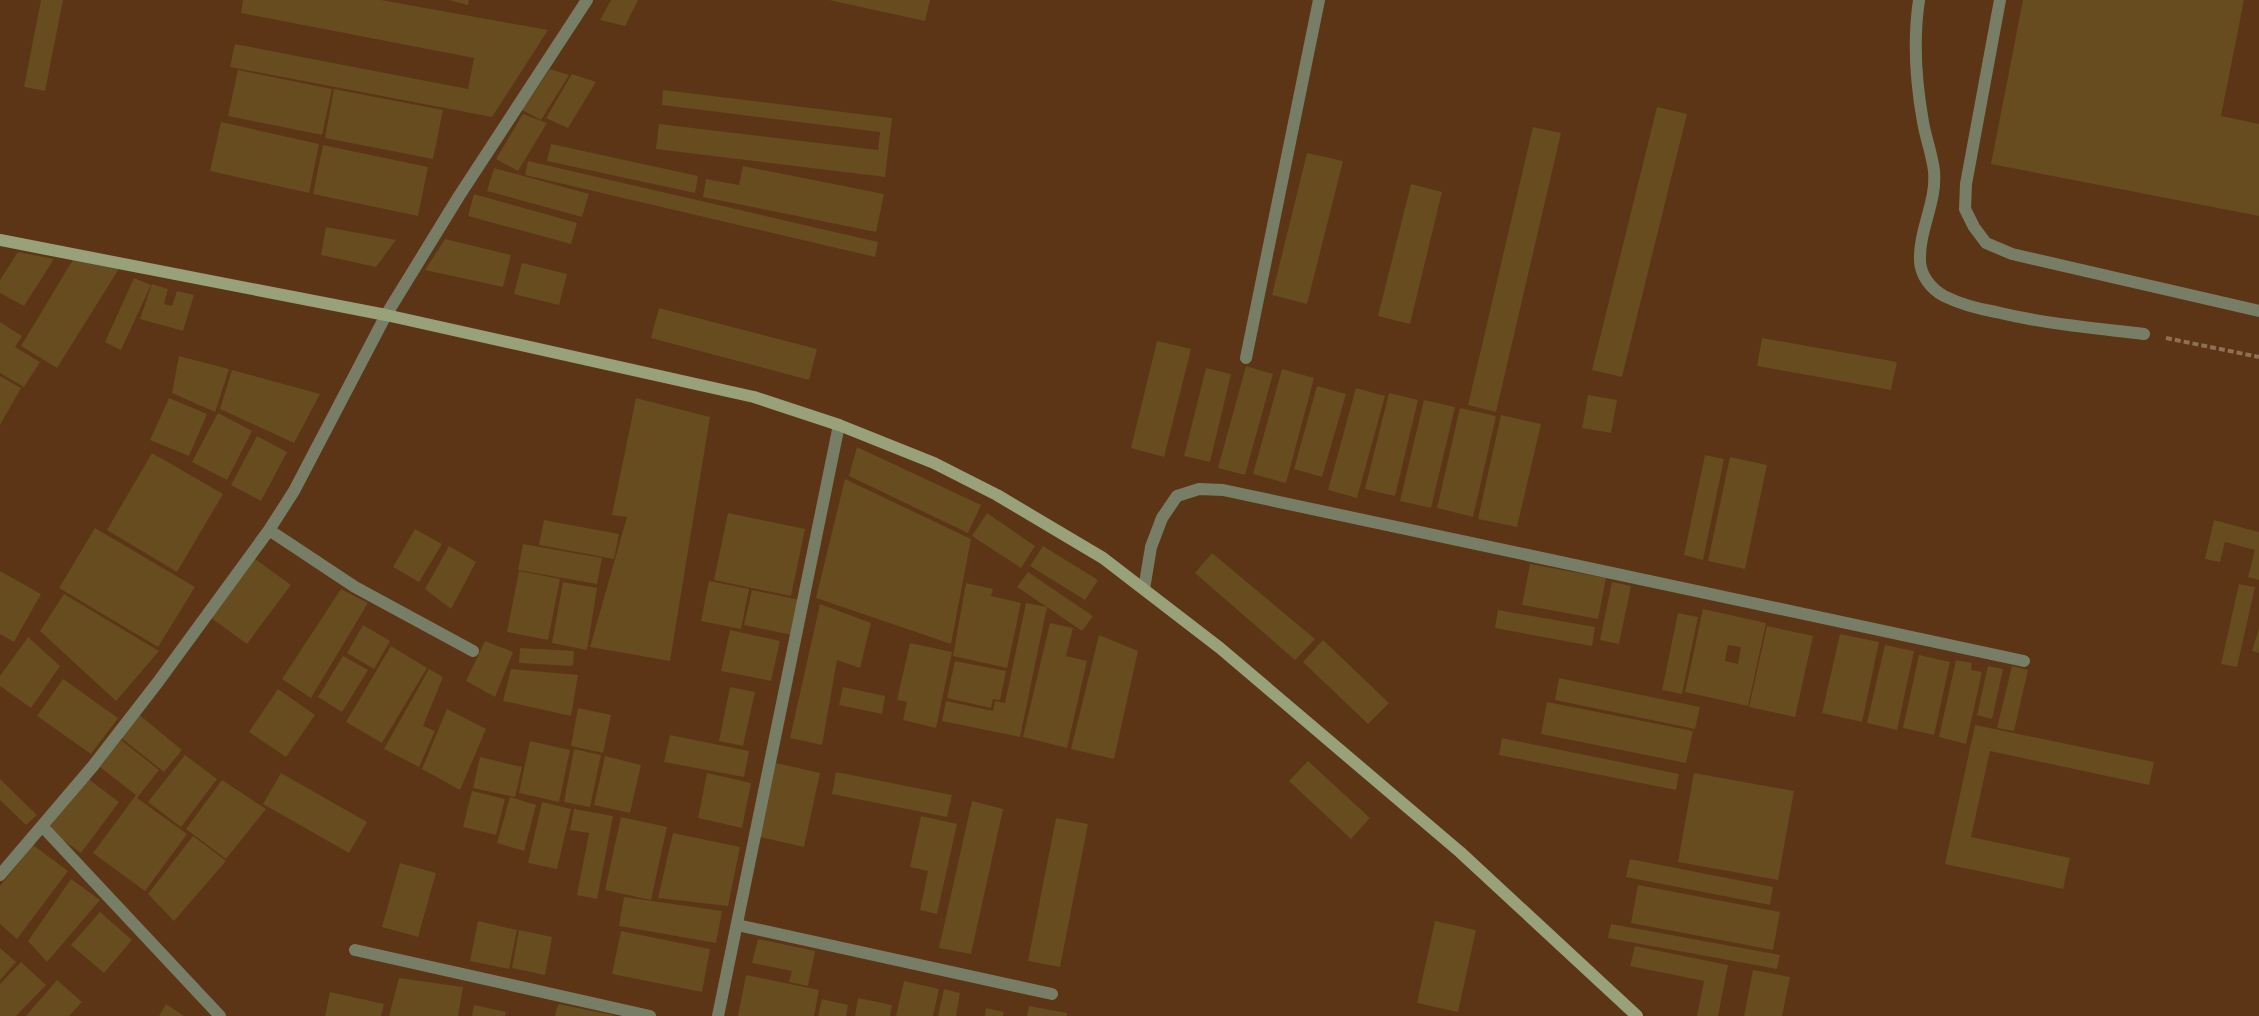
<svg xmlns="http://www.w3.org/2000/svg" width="2259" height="1016" viewBox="0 0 2259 1016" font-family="Arial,sans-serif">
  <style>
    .building { fill: #664c1f; fill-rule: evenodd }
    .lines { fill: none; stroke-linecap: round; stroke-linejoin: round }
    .path { stroke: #906f55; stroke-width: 4; stroke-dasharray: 6 3; stroke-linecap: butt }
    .lane { stroke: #787e66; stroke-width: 12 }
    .street { stroke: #787e66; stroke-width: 12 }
    .secondary { stroke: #98a17a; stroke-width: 12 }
  </style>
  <rect width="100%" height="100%" fill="#5b3515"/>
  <path class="building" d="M41 0H63L45 91 24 87Z
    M243 0H381L548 30 492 117 230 67 235 44 468 89 474 58 241 13Z
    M448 0H469L468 5Z
    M611 0H638L625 26 600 20Z
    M829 0H930L925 21Z
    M2023 0H2244L2221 116 2259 124V216L1991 164Z
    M550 69 569 75 541 120 522 110Z
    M238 70 332 89 322 135 228 116Z
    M572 74 596 82 568 128 546 118Z
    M334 89 443 110 433 159 325 138Z
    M663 90 892 118 885 177 656 149 659 124 878 150 880 132 662 105Z
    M1657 107 1687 114 1622 377 1592 370Z
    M523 114 547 123 518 171 496 159Z
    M221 122 319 144 309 193 210 171Z
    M1533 127 1561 133 1496 412 1468 405Z
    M551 144 698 176 695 193 547 161Z
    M323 145 428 167 418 216 313 194Z
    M1307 153 1343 161 1307 304 1272 295Z
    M528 161 878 242 875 257 525 175Z
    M743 166 884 194 876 232 703 197 706 179 739 185Z
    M494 168 589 194 582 217 487 191Z
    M1411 184 1442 192 1410 324 1378 316Z
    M474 194 577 223 571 244 468 216Z
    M326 227 396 240 376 267 321 255Z
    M445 239 511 255 503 287 425 270Z
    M18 252 54 259 24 306 0 293V280Z
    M74 258 120 267 57 368 21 346Z
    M522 263 567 274 559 305 514 294Z
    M134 278 151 285 121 350 105 342Z
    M152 284 168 289 164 304 172 306 177 291 194 295 183 331 140 319Z
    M659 308 817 349 809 380 651 338Z
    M0 322 22 336 15 347 40 362 24 387 0 373Z
    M1762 338 1897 362 1891 390 1757 366Z
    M1157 341 1191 349 1164 457 1131 448Z
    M179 356 229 369 215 412 172 393Z
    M1246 366 1273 374 1245 475 1218 468Z
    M1206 368 1231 374 1210 462 1184 456Z
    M1282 369 1314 378 1286 483 1253 474Z
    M232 370 320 394 294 443 220 409Z
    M0 376 21 388 0 425Z
    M1317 386 1346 394 1322 477 1294 469Z
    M1356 388 1385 396 1357 498 1328 490Z
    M1389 393 1418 400 1395 496 1365 489Z
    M1588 395 1617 400 1611 433 1582 428Z
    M169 398 207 414 189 456 150 440Z
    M636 398 710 417 670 661 590 647 627 517 612 515Z
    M1424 400 1455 407 1431 508 1400 501Z
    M1460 408 1496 416 1473 517 1437 508Z
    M218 413 252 431 227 480 192 462Z
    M1501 415 1541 424 1517 527 1478 519Z
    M257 436 287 452 261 501 231 485Z
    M857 447 981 505 968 533 849 476Z
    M152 453 223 494 177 572 107 530Z
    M1705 455 1724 459 1703 560 1684 555Z
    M1730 457 1767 465 1745 569 1708 561Z
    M845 479 971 539 951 644 816 598Z
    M728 513 805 529 791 596 714 580Z
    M987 513 1035 546 1021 568 972 536Z
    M544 520 619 534 614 559 539 545Z
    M2214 520 2259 532V580L2248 577 2255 550 2225 542 2220 562 2205 559Z
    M95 528 195 587 158 647 59 588Z
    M415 529 442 544 419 582 393 567Z
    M523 544 602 558 597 584 518 570Z
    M449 546 476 562 451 609 425 589Z
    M1043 546 1098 580 1085 600 1030 566Z
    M1212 553 1315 639 1295 660 1195 573Z
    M251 556 291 585 247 644 207 615Z
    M1530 564 1606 578 1598 619 1522 605Z
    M0 571 41 594 14 642 0 634Z
    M519 571 560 579 548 640 507 632Z
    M1028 572 1093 616 1082 631 1047 607 1020 737 942 721 946 701 993 711 995 701 1005 703 1026 603 1047 607 1017 587Z
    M709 581 749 589 741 629 701 621Z
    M563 582 597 588 587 650 552 643Z
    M1612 582 1631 586 1619 644 1600 640Z
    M966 583 993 589 991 596 1021 603 1007 668 953 656Z
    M2239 584 2255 587 2237 667 2221 664Z
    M341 589 368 603 311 698 282 679Z
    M752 590 800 600 792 635 744 625Z
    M64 594 159 651 116 701 40 631Z
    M820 604 871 623 860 668 837 660 822 745 790 738Z
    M1703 609 1766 623 1748 706 1685 692ZM1728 645 1741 647 1738 664 1725 661Z
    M1498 610 1595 627 1592 646 1495 628Z
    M1678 613 1698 617 1682 694 1662 690Z
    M1050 623 1073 628 1066 656 1087 661 1067 748 1023 737Z
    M363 625 390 641 374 669 347 653Z
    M1767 626 1813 636 1795 717 1749 707Z
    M2259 628V653L2252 651Z
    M730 630 780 641 771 681 721 671Z
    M1840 634 1879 642 1862 722 1822 713Z
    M1099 635 1138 651 1114 759 1071 749Z
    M28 637 60 666 31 708 0 686V676Z
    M1323 640 1389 703 1368 724 1303 662Z
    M485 641 513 652 495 697 466 681Z
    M910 643 952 652 936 728 903 720 907 702 897 700Z
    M1885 645 1914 651 1897 730 1867 723Z
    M391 646 427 668 382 743 346 722Z
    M520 648 574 651 573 666 519 663Z
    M1919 655 1950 662 1934 735 1903 728Z
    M343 656 368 670 342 712 318 697Z
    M1956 660 1972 663 1971 670 1982 672 1966 744 1939 737Z
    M955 661 1006 671 1000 700 993 699 991 708 947 698Z
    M1988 666 2003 669 1992 719 1977 715Z
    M2012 666 2028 670 2014 731 1997 728Z
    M429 669 443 677 423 726 435 731 419 767 384 749Z
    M511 669 578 675 571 716 503 701Z
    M1559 678 1700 707 1695 729 1555 700Z
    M63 679 118 718 91 754 37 716Z
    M730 687 755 692 743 746 719 741Z
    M843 687 885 696 882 714 839 705Z
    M278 689 315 715 286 757 249 732Z
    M1547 702 1693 731 1686 763 1541 734Z
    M578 708 611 715 603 753 571 746Z
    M447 709 486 729 460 790 422 769Z
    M137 713 182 750 164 772 119 736Z
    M1975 725 2154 762 2149 785 1990 751 1971 837 2070 858 2063 889 1945 864Z
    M670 735 749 751 744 777 664 762Z
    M1502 738 1679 774 1676 790 1499 755Z
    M121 740 159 770 137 798 187 834 145 891 93 853 136 795 100 767Z
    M530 741 570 750 559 802 519 793Z
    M574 749 601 755 590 807 564 802Z
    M185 755 217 779 181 827 148 802Z
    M605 756 641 765 630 813 594 805Z
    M480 757 522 767 515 797 473 788Z
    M1308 761 1370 818 1351 839 1289 781Z
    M776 763 820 773 804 847 760 837Z
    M836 772 952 795 947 817 832 794Z
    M281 773 367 822 349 853 263 804Z
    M707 773 751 783 742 828 698 818Z
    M1694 773 1794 791 1778 880 1678 862Z
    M87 778 119 802 81 853 48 829Z
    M0 779 37 815 26 825 0 800Z
    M222 780 266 809 226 859 186 829Z
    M472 791 505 799 496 835 463 827Z
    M510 797 536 805 524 851 497 843Z
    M972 801 1003 809 971 954 939 948Z
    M542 802 571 809 557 869 528 863Z
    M574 809 613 816 597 899 577 895 589 833 570 830Z
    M921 816 957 824 937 914 920 910 928 871 910 867Z
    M621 817 667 827 651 900 605 890Z
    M1056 818 1088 824 1060 967 1028 961Z
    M673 833 740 847 728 906 658 898Z
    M193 836 226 861 174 921 148 894Z
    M33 845 68 871 17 939 0 924V886Z
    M1630 859 1773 887 1770 905 1626 877Z
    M400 863 436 873 418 937 382 927Z
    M71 879 100 900 47 962 28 941Z
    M1638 885 1780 912 1773 950 1631 923Z
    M624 897 722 911 716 943 619 926Z
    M100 912 132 940 104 973 71 945Z
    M478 921 517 930 509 969 470 961Z
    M1435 921 1476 930 1458 1012 1417 1003Z
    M1611 924 1780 955 1777 969 1608 938Z
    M519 930 552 937 545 975 512 968Z
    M621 931 710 949 702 992 612 974Z
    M758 939 815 951 808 986 789 982 792 971 752 963Z
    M1635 946 1728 965 1718 1016H1697L1704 981 1630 966Z
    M0 948 16 962 0 980Z
    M21 962 46 985 16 1016H0V984Z
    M1753 970 1790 977 1782 1016H1744Z
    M746 975 819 990 814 1016H738Z
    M399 978 463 987 458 1016H389Z
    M57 980 82 1002 69 1016H26Z
    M904 981 939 989 933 1016H896Z
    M944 989 960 993 956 1016H938Z
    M330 992 384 1004 381 1016H325Z
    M858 998 892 1005 890 1016H855Z
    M822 999 848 1005 846 1016H818Z
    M166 1004 184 1016H159Z
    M558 1004 613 1015V1016H555Z
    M474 1005 506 1012 505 1016H472Z
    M1029 1006 1067 1013V1016H1027Z
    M986 1008 1004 1012 1003 1016H985Z"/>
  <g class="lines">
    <path class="path" d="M2166 338 2259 357"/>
    <path class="lane" d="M1919 0C1913 40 1916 83 1923 122 1926 139 1932 154 1934 171 1937 202 1919 229 1920 260 1920 275 1931 289 1944 296 1960 304 1979 309 1996 312 2045 324 2095 328 2144 334
      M2000 0 1966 184 1965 209 1974 227 1986 243 2012 254 2259 311
      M1246 358 1319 0
      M1144 589 1151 547 1162 518 1177 496 1199 489 1223 490 2024 661"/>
    <path class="street" d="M269 530 355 587 473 651
      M42 826 220 1016
      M0 875 93 766 158 682 269 530 294 491 386 315 459 196 587 0
      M737 925 1052 994
      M355 950 650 1016
      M718 1016 839 425"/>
    <path class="secondary" d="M0 240 386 315 754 397 839 425 934 463 997 495 1103 558 1220 648 1460 852 1637 1016"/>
  </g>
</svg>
